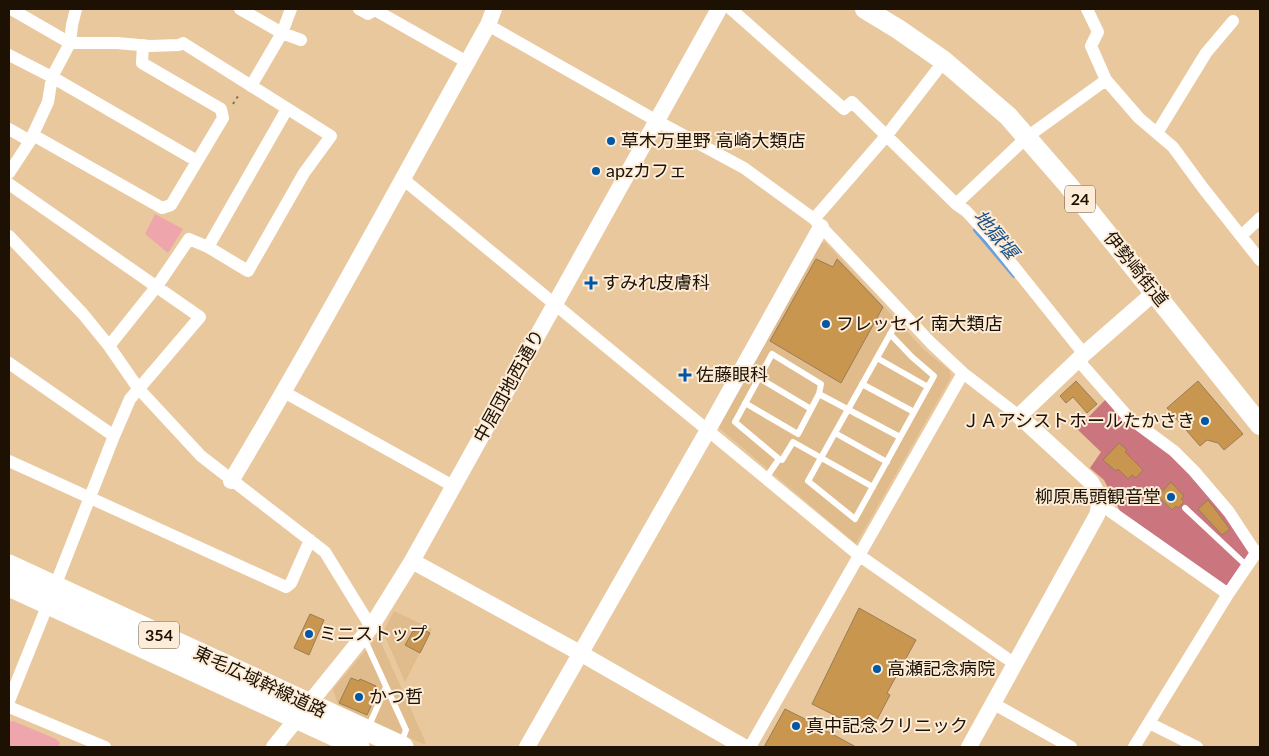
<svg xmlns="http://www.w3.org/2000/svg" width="1269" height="756" viewBox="0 0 1269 756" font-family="Lato,'Noto Sans JP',sans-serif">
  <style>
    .built { fill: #e0bb8b }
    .green { fill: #efa5ac }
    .forest { fill: #cb757f }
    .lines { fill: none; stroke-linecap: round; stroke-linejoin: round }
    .stream { stroke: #6ba0de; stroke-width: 4 }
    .building { fill: #c9964f; stroke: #9a7c55 }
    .path { stroke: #887255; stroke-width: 2; stroke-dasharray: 2.5 4; stroke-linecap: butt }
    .service { stroke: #fff; stroke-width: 6 }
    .minor { stroke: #fff; stroke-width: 12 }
    .tertiary { stroke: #fff; stroke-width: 16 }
    .primary { stroke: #fff; stroke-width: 20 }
    .trunk { stroke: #fff; stroke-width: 21 }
    .poi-dot { fill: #0057a5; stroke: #fdecd7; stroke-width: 2 }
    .labels { text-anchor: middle; stroke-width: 4; stroke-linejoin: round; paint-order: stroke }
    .shield { fill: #fdecd7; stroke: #605343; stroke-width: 1 }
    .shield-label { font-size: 16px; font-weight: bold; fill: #1c1103 }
    .poi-label { font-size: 18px; fill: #1c1103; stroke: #fdecd7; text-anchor: start }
    .street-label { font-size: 18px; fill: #1c1103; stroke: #fdecd7 }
    .water-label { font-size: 19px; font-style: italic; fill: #1a4f88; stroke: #fdecd7 }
  </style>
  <rect width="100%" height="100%" fill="#e9c89e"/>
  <path class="built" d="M825 242 924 350 949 370 951 377 856 544 717 426 820 243Z
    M394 611 432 629 405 682 383 632Z
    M378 636 426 743 423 744 338 705 333 689Z"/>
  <path class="green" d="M155 214 183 229 168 253 145 234Z
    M13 721 56 739 60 743 58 747H9V722Z"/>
  <path class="forest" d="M1106 399 1170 452 1227 513 1251 552 1227 587 1121 513 1104 480 1090 468 1101 452 1077 429Z"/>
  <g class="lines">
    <path class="stream" d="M975 230 1014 276"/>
  </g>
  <path class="building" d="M816 259 833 267 837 259 883 307 841 383 770 341Z
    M1076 381 1097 404 1087 413 1073 397 1066 403 1060 396Z
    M1198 381 1243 434 1224 450 1218 443 1207 440 1200 446 1167 408Z
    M1119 443 1127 450 1125 452 1143 470 1136 478 1132 475 1128 479 1118 469 1116 471 1103 460Z
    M1171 482 1184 496 1181 499 1184 502 1178 508 1176 506 1172 510 1158 496Z
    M1208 500 1230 529 1222 535 1198 509Z
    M859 608 916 640 887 693 890 695 870 733 812 704Z
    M310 614 324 620 309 655 294 648Z
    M418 627 430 633 420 653 405 645 413 631 415 632Z
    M351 678 359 681 360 679 376 686 374 689 378 690 367 715 339 703Z
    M785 709 803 718 856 747H764Z"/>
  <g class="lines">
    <path class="path" d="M233 104 240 93"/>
    <path class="service" d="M890 334 912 357 934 376 855 519 808 481 902 313
      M877 358 928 387
      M759 378 811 409
      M862 384 914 412
      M745 403 798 434 819 394
      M835 433 887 462
      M779 459 735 422 772 354 821 384 819 394 900 437
      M766 478 779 459 782 460 793 442 873 487
      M1185 508 1247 566
      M364 638 406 730 401 743
      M368 728 386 687"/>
    <path class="minor" d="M11 9 70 43H117L150 46 179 45 183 43 331 136 304 173 248 271 208 247 189 239 157 286 109 346
      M240 9 282 33 301 40
      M359 9 368 14 376 9
      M731 9 844 109 852 102 956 204 966 211 991 238 1084 354
      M1087 9 1098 32 1091 46 1106 80 1139 118 1173 147 1203 188 1260 260
      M375 10 467 62
      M488 25 657 121 744 168 814 219 931 343 963 373 1019 416
      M9 55 52 77 197 161
      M251 86 282 33 291 9
      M9 129 30 141
      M1157 133 1206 53 1233 21
      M33 135 162 208 171 205 223 118 221 109 142 63 143 45
      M9 173 30 141 48 102 52 77 70 43 72 25 76 9
      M403 179 860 556 1015 664
      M9 184 200 317 130 399 114 436 55 586
      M956 204 1027 137 1106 80
      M814 219 887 135 944 61
      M9 236 83 314 109 346 138 388 201 456 325 552 371 627
      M1241 236 1260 218
      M208 247 287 109
      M1078 360 1128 417 1174 451 1194 471 1229 512 1256 553
      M9 363 114 436
      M284 392 453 486
      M9 461 286 587 291 583 310 540
      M1100 504 1228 594
      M9 701 48 604
      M994 704 1071 747
      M9 707 105 747
      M1149 723 1197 747
      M750 747 963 373
      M1134 747 1228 594 1256 553 1260 551"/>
    <path class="tertiary" d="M231 481C321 331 403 177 488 25L494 9
      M412 561 580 653 744 747
      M274 747 371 627 412 561 719 9
      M527 747 708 430 821 227
      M969 747 1097 515C1101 501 1099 495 1091 482L1019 416 1084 354 1155 292"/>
    <path class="primary" d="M865 9 898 29 944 61 1008 116 1068 185 1260 425"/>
    <path class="trunk" d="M9 565 403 747
      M9 586 359 747"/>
  </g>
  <g class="poi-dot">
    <circle cx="611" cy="141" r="5"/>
    <circle cx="596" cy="171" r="5"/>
    <path d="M588.5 275.5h5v5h5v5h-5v5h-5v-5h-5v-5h5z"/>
    <circle cx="826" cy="324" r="5"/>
    <path d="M682.5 367.5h5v5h5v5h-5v5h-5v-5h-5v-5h5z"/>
    <circle cx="1205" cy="421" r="5"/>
    <circle cx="1171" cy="497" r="5"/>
    <circle cx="309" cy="634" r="5"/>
    <circle cx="877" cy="669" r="5"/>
    <circle cx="359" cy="697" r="5"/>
    <circle cx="796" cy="726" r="5"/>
  </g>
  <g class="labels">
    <g class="shield">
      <rect x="1065" y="185.5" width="30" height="27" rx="4"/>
      <rect x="139" y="621.5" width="40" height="27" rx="4"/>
    </g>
    <g class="shield-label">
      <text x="1080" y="205">24</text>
      <text x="159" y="641">354</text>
    </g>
    <g class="poi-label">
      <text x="621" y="147">草木万里野 高崎大類店</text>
      <text x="606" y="177">apzカフェ</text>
      <text x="602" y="289">すみれ皮膚科</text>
      <text x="836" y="330">フレッセイ 南大類店</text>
      <text x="696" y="381">佐藤眼科</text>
      <text x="1195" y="427" text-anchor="end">ＪＡアシストホールたかさき</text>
      <text x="1161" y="503" text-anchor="end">柳原馬頭観音堂</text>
      <text x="319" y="640">ミニストップ</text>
      <text x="887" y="675">高瀬記念病院</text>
      <text x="369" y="703">かつ哲</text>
      <text x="806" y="732">真中記念クリニック</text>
    </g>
    <g class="street-label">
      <text transform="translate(1136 269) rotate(51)" y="6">伊勢崎街道</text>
      <text transform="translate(509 386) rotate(-61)" y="6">中居団地西通り</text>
      <text transform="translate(260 682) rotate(25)" y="6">東毛広域幹線道路</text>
    </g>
    <g class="water-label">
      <text transform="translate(996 234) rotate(50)" y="7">地獄堰</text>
    </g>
  </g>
  <rect width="1269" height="756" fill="none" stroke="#1c1103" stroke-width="20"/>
</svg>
